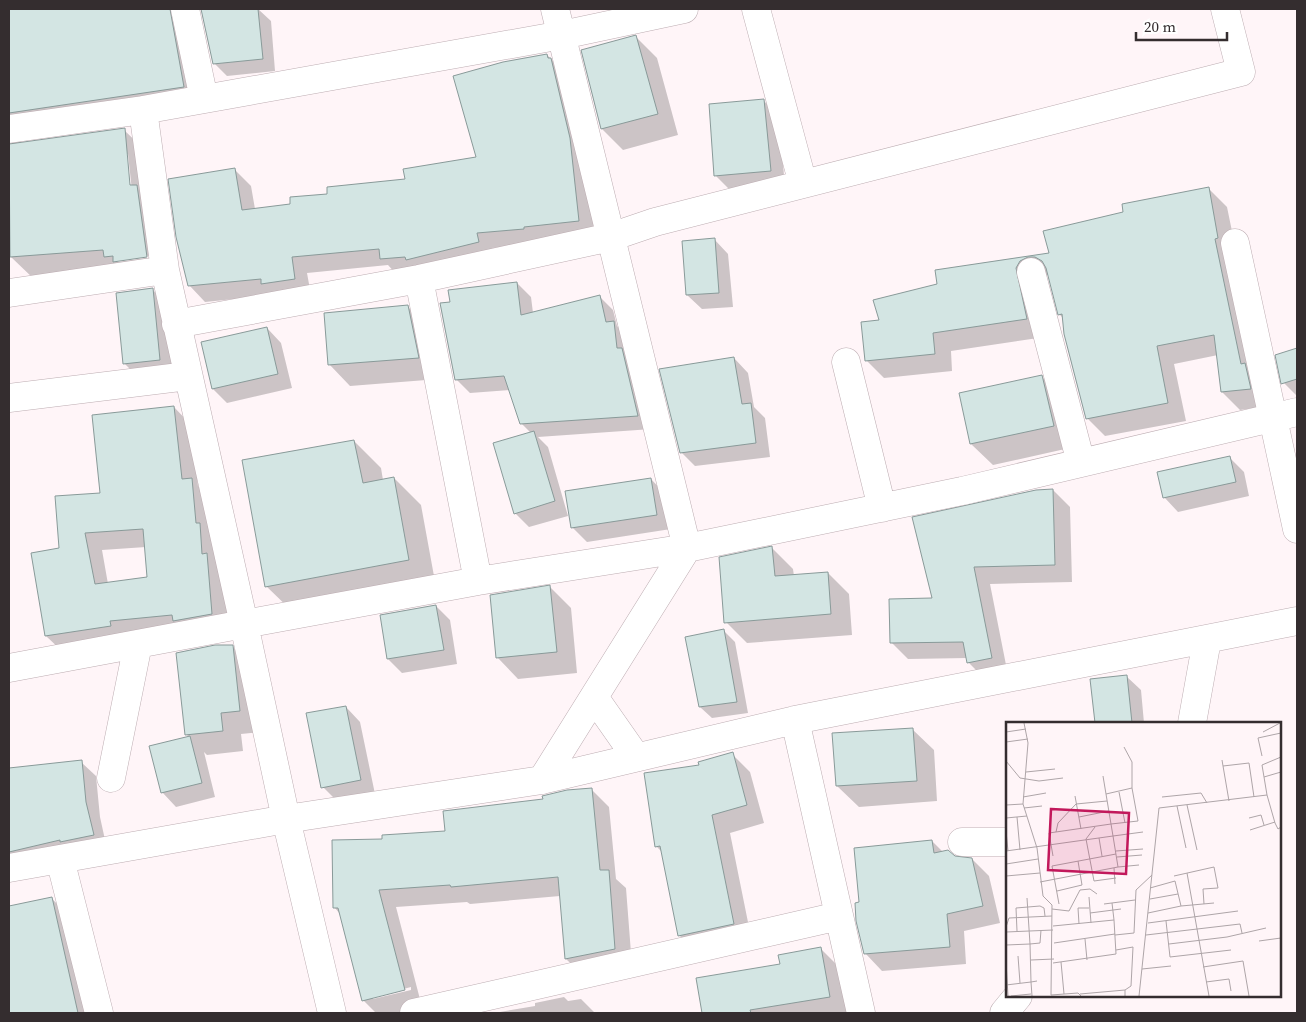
<svg xmlns="http://www.w3.org/2000/svg" width="1306" height="1022" viewBox="0 0 1306 1022" font-family="'Source Serif 4',serif">
  <style>
    .shadow { fill: #0003; fill-rule: evenodd }
    .building { fill: #d3e5e3; stroke: #899a99; fill-rule: evenodd }
    .lines { fill: none; stroke-linecap: round; stroke-linejoin: round }
    .street-casing { stroke: #bdadb2; stroke-width: 29 }
    .street { stroke: #fff; stroke-width: 28 }
    .inset-road { fill: none; stroke: #aea5a8; stroke-width: 1 }
    .view { fill: #c2185b; fill-opacity: 0.15; stroke: #c2185b; stroke-width: 2.5 }
    .inset-edge { fill: none; stroke: #342d2f; stroke-width: 2.5 }
  </style>
  <rect width="100%" height="100%" fill="#fff5f8"/>
  <path class="shadow" d="M9 9H186L207 110 22 140 20 144 124 130 148 153 170 280H35L11 257 9 227ZM126 154H128L132 191 129 192ZM153 255 154 257 118 262 116 260Z
    M202 9H258L271 21 275 71 227 76 214 63Z
    M636 37 657 58 678 135 623 150 602 129 583 51Z
    M547 55 563 71 586 155 595 237 540 245 492 248 494 258 397 275 388 265 307 273 311 295H274L205 302 189 285 235 170 251 186 255 209 292 205 329 195 406 181 478 158Z
    M764 101 778 115 785 185 730 190 716 176Z
    M1209 189 1227 207 1268 406 1240 410 1222 392 1218 355 1174 364 1186 421 1105 436 1087 418 1063 318 1059 314 1049 274 1038 278 1045 337 951 351 952 371 884 378 866 360 880 321 938 285 936 271 1050 254 1125 212Z
    M714 239 728 254 733 307 702 309 687 295Z
    M517 283 531 297 533 313 599 296 613 310 617 326 628 336 652 429 538 437 548 447 568 516 529 527 515 513 531 433 521 423 510 390 470 393 456 379 451 303Z
    M152 289 166 303 173 374 138 377 124 363Z
    M408 307 429 328 439 379 350 386 329 364Z
    M267 328 281 343 292 388 227 403 213 389Z
    M1297 350V396L1284 383 1277 355Z
    M734 358 748 373 754 407 765 418 770 457 695 466 681 452Z
    M1041 376 1063 398 1074 447 993 465 971 444Z
    M174 407 191 425 198 486 210 497 224 572 229 631 64 653 46 636 33 554 61 549 102 494ZM146 547 148 578 108 584 102 550Z
    M354 441 381 468 383 480 394 478 421 505 436 587 294 613 266 586Z
    M1229 457 1244 472 1249 496 1178 512 1164 497Z
    M651 479 665 494 671 529 587 542 572 527Z
    M1053 490 1070 507 1072 582 990 584 1008 675 985 679 968 662V658L908 659 891 642 933 599Z
    M772 548 793 569 794 576 828 573 849 594 852 635 747 643 726 622Z
    M550 587 571 608 577 673 518 679 497 657Z
    M436 606 450 620 457 664 402 673 388 659Z
    M724 631 735 642 748 713 712 718 700 707Z
    M232 646 253 667 261 732 241 734 243 751 207 755 204 752 215 797 176 807 162 792 189 737 186 734Z
    M1126 676 1141 690 1144 723H1096L1091 680Z
    M346 707 360 722 375 794 337 801 323 787Z
    M912 729 934 750 937 801 859 807 837 786 834 734Z
    M732 754 750 772 764 823 730 833 752 942 697 954 679 935 662 852 656 846 700 766Z
    M81 762 96 776 100 817 107 849 9 873V776Z
    M591 789 609 807 616 879 626 888 632 966 584 976 566 959 560 896 470 904 467 902 396 907 422 1007 399 1013H376L363 1000 340 914 335 908 383 841 447 832 544 800ZM411 987V990L373 999V997Z
    M932 841 943 852 954 857 972 859 989 876 1000 923 964 931 966 964 882 971 865 953 860 904Z
    M51 898 70 916 91 1013H9V908Z
    M821 949 840 968 848 1013H703L697 979 781 965Z
    M564 997 568 1001 581 999 595 1013H494L535 1006V1003Z"/>
  <path class="building" d="M9 9H170L184 87 9 113Z
    M201 9H258L263 59 213 64Z
    M636 35 658 114 601 129 581 50Z
    M547 54 548 58H551L570 138 579 221 524 227V229L477 233 479 242 406 260 405 257 380 259 379 249 292 257 295 279 261 284V279L188 286 176 237 168 179 235 168 242 210 290 204V197L327 194V187L405 179 403 169 476 157 453 76 503 62Z
    M764 99 771 171 714 176 709 104Z
    M125 128 130 185H137L147 257 113 262V256L104 257 103 250 10 257 9 144Z
    M1209 187 1218 238 1215 239 1241 364 1245 363 1251 389 1221 392 1214 335 1157 346 1168 403 1086 419 1064 334 1062 314 1058 315 1046 268 1042 261 1035 257H1028L1020 261 1016 268 1027 319 933 333 935 354 865 361 861 322 879 320 873 300 937 284 935 270 1049 253 1043 231 1123 212 1122 204Z
    M715 238 719 293 686 295 682 241Z
    M517 282 521 315 600 295 606 322 614 321 617 348H622L638 416 520 424 504 376 455 380 440 303 450 302 448 290Z
    M153 288 160 360 123 364 116 293Z
    M408 305 419 358 328 365 324 313Z
    M267 327 278 374 212 389 201 342Z
    M1297 348V379L1281 384 1275 355Z
    M734 357 742 404 751 403 756 443 680 453 659 369Z
    M1042 375 1054 426 970 444 959 393Z
    M174 406 182 479 192 478 196 523H200L202 554 207 553 212 614 173 621 172 615 110 621 111 626 45 636 31 553 59 548 55 496 100 493 92 415ZM143 529 147 577 95 584 85 533Z
    M534 431 555 501 514 514 493 443Z
    M354 440 363 483 394 477 409 560 265 587 242 460Z
    M1230 456 1236 482 1163 498 1157 472Z
    M651 478 657 515 571 528 565 491Z
    M1053 489 1055 565 974 567 992 658 967 663 963 642 890 643 889 599 932 598 912 517 1036 490Z
    M772 546 775 576 828 572 831 614 724 623 719 557Z
    M550 585 557 652 496 658 490 595Z
    M436 605 444 650 387 659 380 615Z
    M724 629 737 702 699 707 685 637Z
    M215 645H233L240 711 221 713 223 731 185 735 176 653Z
    M1127 675 1132 723H1095L1090 679Z
    M346 706 361 780 321 788 306 713Z
    M913 728 917 781 836 786 832 733Z
    M190 736 202 783 161 793 149 746Z
    M733 752 747 805 712 815 734 924 678 936 660 846 655 847 644 773 699 765 698 762Z
    M82 760 86 802 94 835 60 842V840L9 852V768Z
    M592 788 600 870H609L615 949 565 959 558 877 451 887 450 885 379 890 405 990 362 1001 338 908H333L332 840 382 839V835L445 831 443 811 543 799 542 796 567 790Z
    M932 840 934 853 948 850 955 856 972 858 983 906 947 914 950 947 864 954 856 921 855 903 859 902 854 848Z
    M52 897 78 1013H9V906Z
    M821 947 830 997 750 1010 751 1013H702L696 978 780 964 778 955Z"/>
  <g class="lines">
    <g class="street-casing">
      <path id="street" d="M185 9 204 99
        M684 9 562 35 143 110 165 270 244 624 478 581 687 548 962 491 1297 412
        M756 9 803 184
        M9 129 143 110
        M1235 243 1297 529
        M1031 272 1081 463
        M419 279 478 581
        M9 293 165 270
        M176 324 419 279 611 237 655 222 1241 72 1225 9
        M846 362 882 508
        M9 398 188 376
        M9 668 244 624 286 819 332 1013
        M594 697 636 757
        M795 720 861 1013
        M1192 723 1207 640
        M111 778 138 644
        M542 780 687 548 555 9
        M962 842H1007
        M60 859 99 1013
        M9 868 286 819 542 780 795 720 1297 621
        M414 1013 839 916
        M1004 1013 1018 996"/>
    </g>
    <use href="#street" class="street"/>
  </g>
  <g transform="translate(1006 722)">
    <rect width="275" height="275" fill="#fff5f8"/>
    <path class="inset-road" d="M18 1 22 21 17 82 31 126 37 174 46 183 45 273 72 271 75 274M0 10 20 7M257 10 274 1M0 20 22 17M118 25 126 40V66M256 34 252 16 275 11M216 38 223 79M0 39 14 56 33 59 57 56M217 44 243 41 248 75M20 50 49 47M97 54 100 72M258 55 256 43 275 35M113 70 119 101M261 73 258 55 275 50M69 74 75 107M17 75 40 71M156 75 195 71 201 81M0 83 17 82M181 83 191 128M171 84 180 126M18 86 36 84M11 95 14 128M73 95 103 89M0 96 21 94M243 96 255 93 258 103M89 105 80 117 88 159 110 156M244 108 269 100M0 109 2 129M50 110 52 101 70 82 101 79M93 116 96 134M0 129 107 114 112 145 34 160M110 129 137 127M47 134 43 111 105 102 100 72 126 66 132 99 105 102 107 114 137 110M111 135 136 133M0 142 32 137M112 145 133 143M108 146 109 162M181 151 203 274M0 154 34 151M168 154 208 145 212 166 197 167 198 182M144 166 169 159 175 184 208 181M51 169 76 163 72 139M83 175 85 201M21 176 24 222 34 221 35 208M144 177 172 172M106 181 108 198M53 182 46 144 110 132M98 182 129 178M46 187 63 189 74 168 84 167 91 172M84 191 115 187M142 191 175 184M160 199 164 235 225 228M142 201 232 189M73 202 72 186H83M47 204 108 198 110 232 47 241M0 205 3 196 46 194M11 209 10 186 34 184 38 186 39 194M0 210 47 208M109 213 128 211 130 168 146 153M140 213 234 202 236 211M79 217 81 238M253 219 275 216M48 221 109 212M163 222 221 215 260 206M0 223 24 222 25 260 0 263M110 228 127 225 125 264 119 268M12 234 14 261M25 238 48 237M0 240 2 274M55 240 58 272M197 245 237 239 243 274M136 247 165 244M200 260 223 257 225 269M74 272 119 268V274M5 274 25 272M26 274 25 260 31 259M133 274 153 86 261 73 269 101 272 107 275 105"/>
    <path class="view" d="M45 87 123 91 120 152 42 148Z"/>
    <rect width="275" height="275" class="inset-edge"/>
  </g>
  <rect width="1306" height="1022" fill="none" stroke="#342d2f" stroke-width="20"/>
  <path d="M1136 32v8h91v-8" fill="none" stroke="#342d2f" stroke-width="2.5"/>
  <text x="1144" y="32" font-size="15" fill="#342d2f" stroke="#ffffff" stroke-width="4" paint-order="stroke">20 m</text>
</svg>
